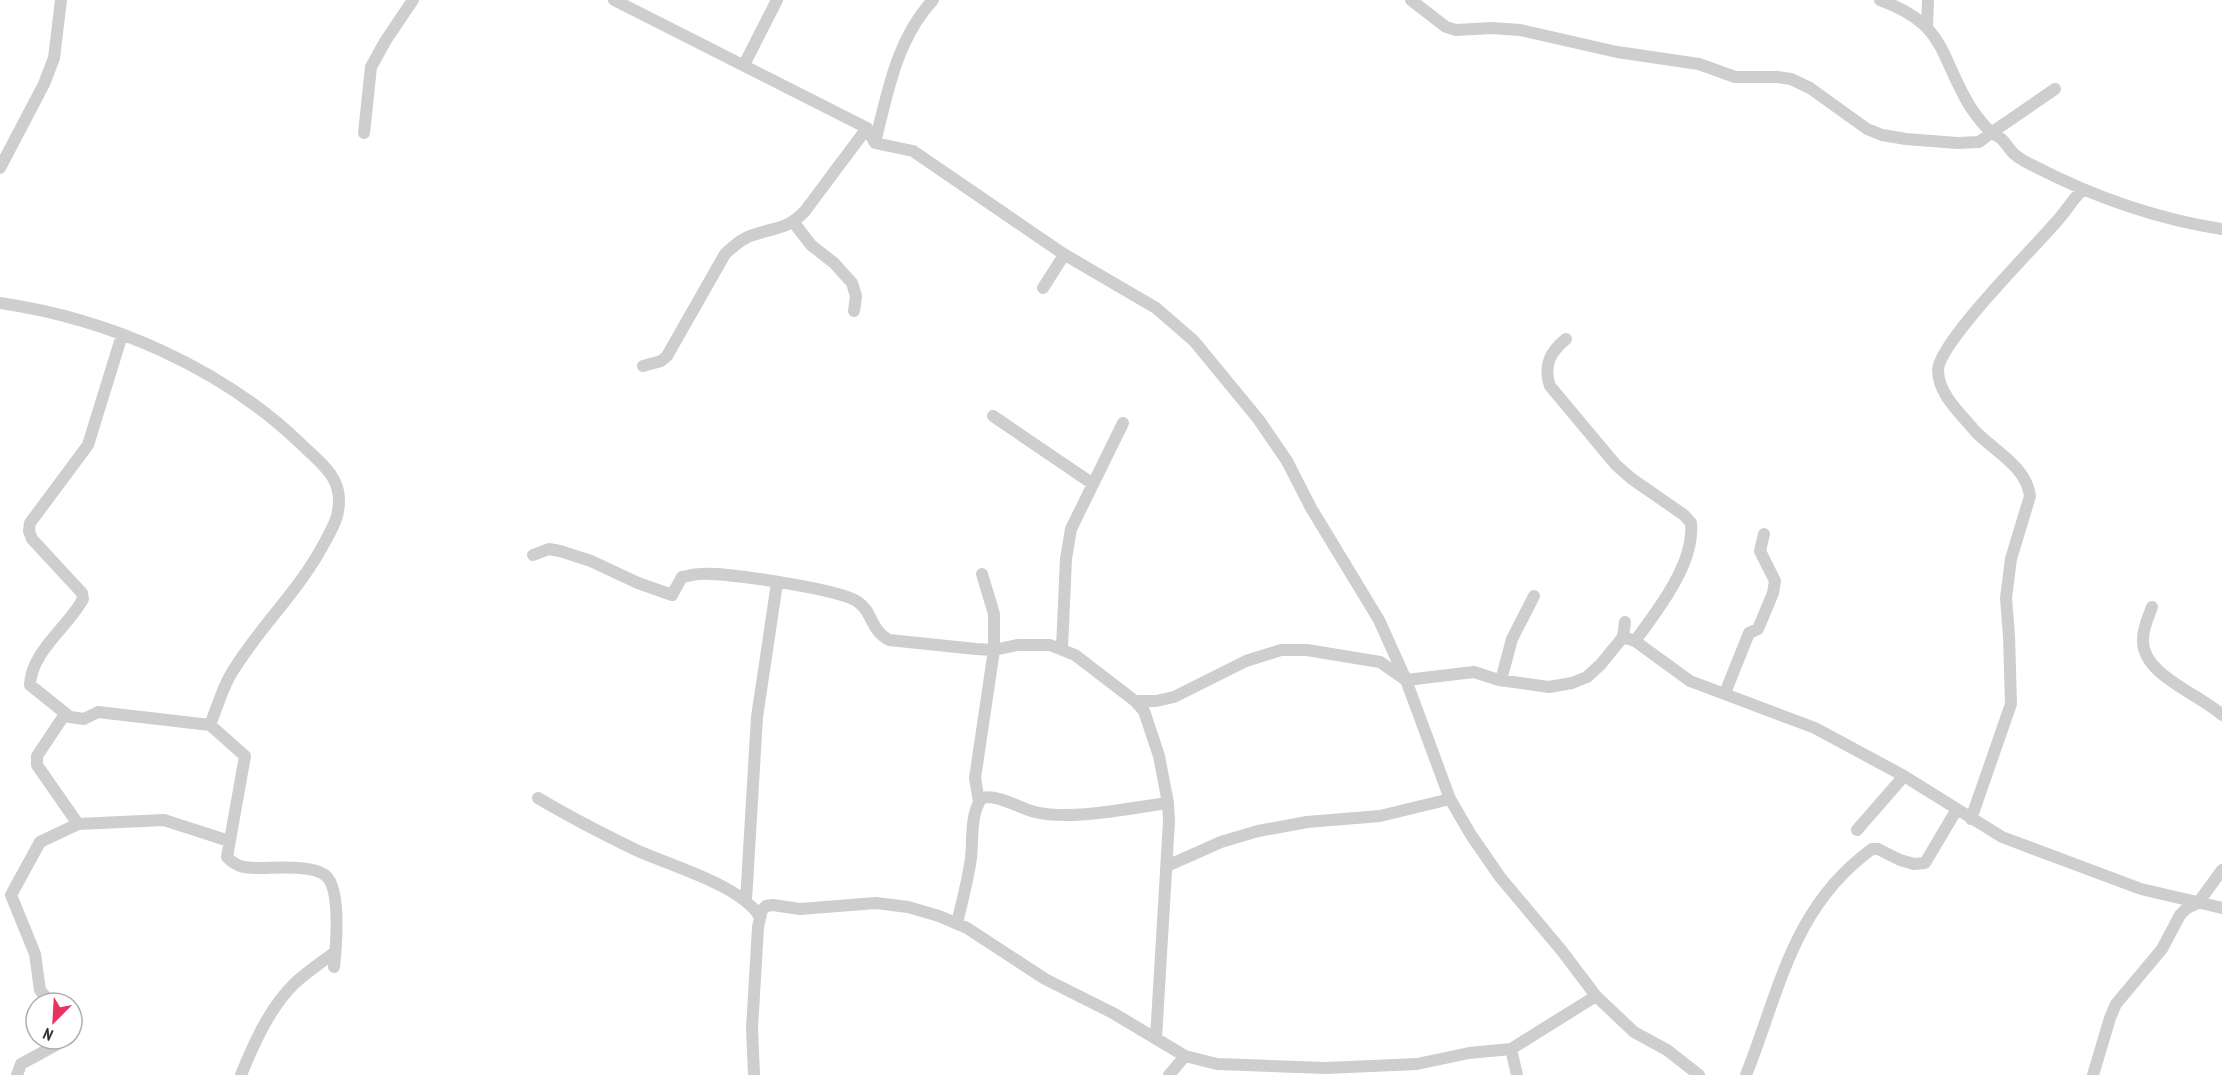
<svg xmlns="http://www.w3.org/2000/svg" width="2222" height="1075" viewBox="0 0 2222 1075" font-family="'PT Sans Narrow',sans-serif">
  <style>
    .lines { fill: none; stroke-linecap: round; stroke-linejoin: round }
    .minor { stroke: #cecece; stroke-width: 12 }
  </style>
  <rect width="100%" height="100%" fill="#fff"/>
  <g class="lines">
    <path class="minor" d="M614 0 867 128 875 143 913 151 1062 253 1156 308 1194 341 1259 420 1287 461 1311 508 1379 620 1406 680 1450 799 1471 835 1500 877 1562 951 1596 996 1634 1032 1667 1050 1699 1075
      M1411 0 1446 27 1456 30 1492 28 1520 30 1617 52 1699 64 1735 77H1777L1791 79 1810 88 1867 129 1882 135 1906 139 1957 143 1979 142 1991 133C2005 138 2005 145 2014 154 2020 159 2027 163 2034 166 2092 196 2157 219 2222 229
      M1880 0C1945 24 1938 51 1968 103 1974 114 1983 124 1991 133L2055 89
      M1927 25 1928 0
      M744 65 777 0
      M364 133 371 67 386 40 413 0
      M875 143C887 94 897 38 933 0
      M0 168 44 84 54 58 61 0
      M794 223 811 245 834 263 852 283 856 296 854 311
      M1043 288 1064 255
      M0 303C109 319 221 367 301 444 324 466 346 480 337 516 334 527 327 538 321 549 296 594 257 630 231 674 222 689 217 708 210 725
      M122 335 88 445 30 523 29 531 32 539 82 593 83 599C68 627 31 652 30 685L70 717 84 719 98 712 210 725 245 756 227 857C237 868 247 868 261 868 277 868 312 865 325 875 342 888 336 948 334 967
      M643 366 661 361 667 356 725 254C733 247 742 238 753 235 776 227 787 230 805 211L867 128
      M993 416 1093 484
      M533 555 549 549 560 551 591 561 638 583 672 595 682 577C688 576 694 574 700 574 724 572 840 589 858 602 873 612 870 630 889 640L976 649 994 650 1017 645H1050L1075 655 1135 701 1144 711 1159 756 1168 803 1169 821 1156 1038
      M2152 607C2148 618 2143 628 2143 639 2141 675 2200 694 2222 715
      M1623 637 1625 622
      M1635 641 1690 681 1815 728 1904 776 2002 837 2141 889 2222 908
      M1062 648 1066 559 1071 529 1123 423
      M1501 680 1512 639 1534 596
      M1725 693 1749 633 1758 629 1773 593 1775 581 1760 551 1764 534
      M1135 701H1156L1174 697 1246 661 1281 650H1307L1380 662 1406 680 1474 672 1499 680 1549 687 1572 683 1587 677 1601 664 1623 637 1635 641C1658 610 1695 563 1691 523L1684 515 1632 479 1616 465 1550 386C1543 366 1550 352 1566 339
      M65 714 37 756V765L78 824
      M538 798C570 817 603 834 636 850 671 866 741 885 760 917
      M979 802 975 778 994 650V614L982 574
      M1971 819 2011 704 2009 636 2006 598 2011 559 2030 496C2026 466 1994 451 1975 431 1961 414 1938 394 1938 370 1939 342 2035 247 2057 221 2066 211 2073 199 2083 189
      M1857 830 1904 776
      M1167 866 1221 842 1258 831 1307 822 1380 816 1450 799
      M746 901 757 717 777 583
      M957 923C962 902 968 880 971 858 973 840 970 813 982 798 998 794 1019 808 1035 812 1072 821 1129 808 1168 803
      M50 1003 40 990 35 954 11 895 40 842 78 824 164 820 229 841
      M1511 1049 1517 1075
      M17 1075 21 1064 67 1039
      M241 1075C254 1043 270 1007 295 983 307 972 322 962 335 952
      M754 1075 752 1029 758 927 762 910 766 906 773 905 800 909 876 903 908 907 939 916 967 928 1045 979 1113 1013 1185 1056 1217 1064 1325 1068 1417 1064 1469 1053 1511 1049 1596 996
      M1169 1075 1185 1056
      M1746 1075C1780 990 1792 907 1872 849H1878L1900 860 1914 864 1925 863 1957 809
      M2093 1075 2110 1018 2116 1004 2162 949 2180 915 2187 908 2198 903 2222 870"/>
  </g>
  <g transform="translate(54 1021) rotate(204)"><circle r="28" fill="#ffffff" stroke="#adadad" stroke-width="1.5"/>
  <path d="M0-4.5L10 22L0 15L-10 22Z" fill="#e93262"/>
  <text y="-9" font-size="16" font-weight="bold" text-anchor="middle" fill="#313131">N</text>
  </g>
</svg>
